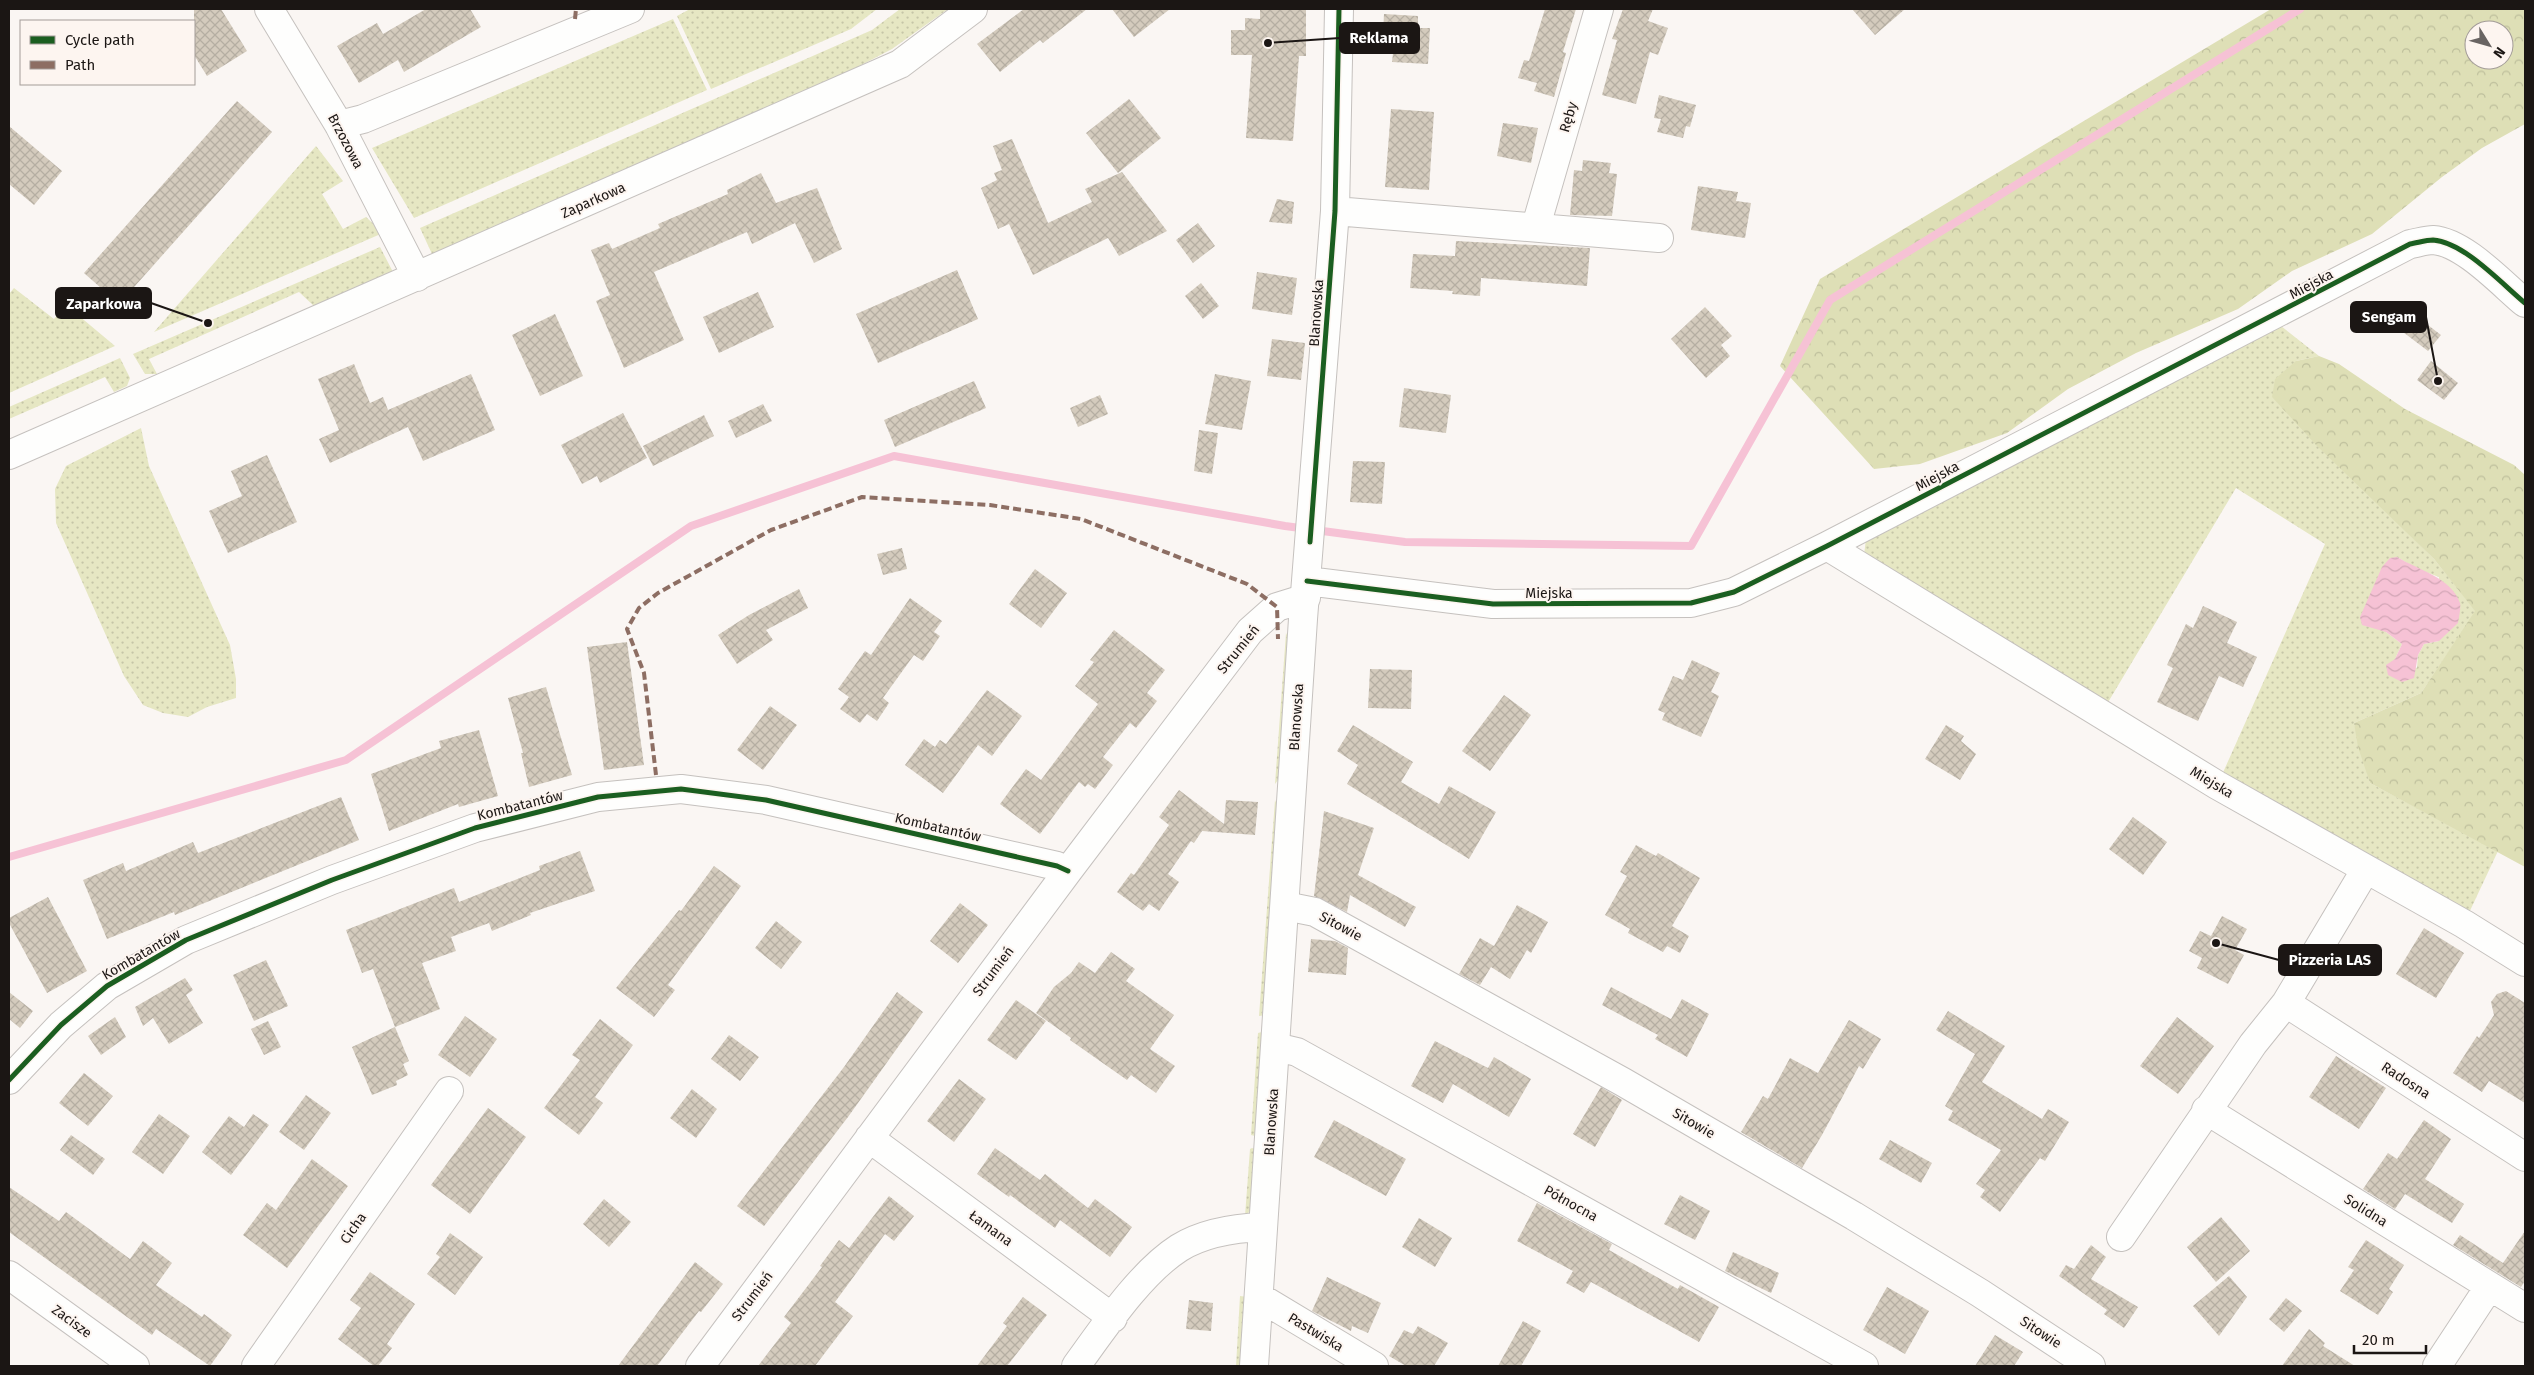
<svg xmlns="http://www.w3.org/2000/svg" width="2534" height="1375" viewBox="0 0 2534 1375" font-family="'Fira Sans',sans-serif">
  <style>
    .grass { fill: url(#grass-dots); fill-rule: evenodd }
    .forest { fill: url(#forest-crowns); fill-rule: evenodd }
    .water { fill: url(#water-waves) }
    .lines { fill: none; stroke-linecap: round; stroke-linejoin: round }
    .stream { stroke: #f6c2d5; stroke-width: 8 }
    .building { fill: url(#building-cross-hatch) }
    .minor-casing { stroke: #c5c1be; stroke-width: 30 }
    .minor { stroke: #fefefd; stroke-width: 28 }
    .quiet { stroke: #8d6e63; stroke-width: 4; stroke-dasharray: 8 4; stroke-linecap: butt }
    .cycleway-casing { stroke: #fdf5f0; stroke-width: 8 }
    .cycleway { stroke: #1b5e20; stroke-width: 5 }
    .labels { text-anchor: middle; stroke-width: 4; stroke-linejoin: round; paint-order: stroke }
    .street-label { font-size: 14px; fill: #1b1614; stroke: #fdf5f0 }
    .leader { fill: none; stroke: #1b1614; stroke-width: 2 }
    .callout-dot { fill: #1b1614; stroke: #fdf5f0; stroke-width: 2 }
    .callout { fill: #1b1614; stroke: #1b1614; stroke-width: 2 }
    .callout-label { font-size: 15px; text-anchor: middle; font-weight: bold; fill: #fff }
  </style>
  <defs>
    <pattern id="grass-dots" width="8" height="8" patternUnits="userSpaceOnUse" patternTransform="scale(1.25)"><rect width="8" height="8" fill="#e6e7c3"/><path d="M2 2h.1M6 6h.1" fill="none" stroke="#c5c5a7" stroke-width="1.8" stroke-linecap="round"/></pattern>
    <pattern id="forest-crowns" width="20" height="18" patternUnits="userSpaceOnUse" patternTransform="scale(1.25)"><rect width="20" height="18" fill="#dedfb6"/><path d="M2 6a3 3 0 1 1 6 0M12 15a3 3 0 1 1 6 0" fill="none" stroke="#bebf9c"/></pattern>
    <pattern id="water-waves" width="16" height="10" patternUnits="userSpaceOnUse" patternTransform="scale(1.25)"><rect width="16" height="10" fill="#f6c2d5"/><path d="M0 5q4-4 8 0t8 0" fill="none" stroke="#d2a6b6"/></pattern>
    <pattern id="building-cross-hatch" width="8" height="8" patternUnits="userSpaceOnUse" patternTransform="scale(1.25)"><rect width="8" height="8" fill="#d4cbbd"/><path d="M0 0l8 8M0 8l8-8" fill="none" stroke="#b5aea2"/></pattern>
  </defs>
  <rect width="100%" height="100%" fill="#faf6f3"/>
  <path class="grass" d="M690 9H877L851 29 711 89 677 16Z
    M900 9H948L892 49 846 73 432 254 420 228 872 30Z
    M673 19 707 90 414 218 372 148Z
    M316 146 343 181 322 194 343 229 366 217 383 233 154 332Z
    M380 247 393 272 314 306 299 292 149 359 157 374H145L133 354Z
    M14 288 54 319 66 305 115 346 9 393V294Z
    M2281 326 2319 356 2296 361 2383 508 2434 559 2476 611 2421 693 2354 723 2370 783 2498 851 2468 915 2221 777 2325 544 2236 488 2107 704 1864 555 1866 539ZM2397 557 2417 569 2439 577V641L2424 644 2418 655 2417 668 2395 659 2402 644 2386 632Z
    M120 358 130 378 127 386 114 392 105 377 9 419V407Z
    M141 428 149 466 230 645 236 679V698L207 707 188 717 163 713 143 705 124 676 56 523 55 489 66 466Z
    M1286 633 1290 642 1281 776 1275 784Z
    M1275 800 1279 810 1266 1015 1259 1016Z
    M1262 1032 1255 1136 1251 1135 1258 1033Z
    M1252 1148 1256 1149 1252 1209 1245 1216 1250 1149Z
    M1240 1296 1248 1297 1243 1366H1236Z"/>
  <path class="forest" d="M2271 9H2525V124L2482 148 2442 177 2372 234 2292 271 2238 309 2136 353 2068 389 2007 433 1920 464 1874 469 1780 366 1820 279ZM2474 30H2504V60H2474Z
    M2319 356 2339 364 2405 409 2514 465 2525 475V867L2370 783 2358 747 2354 723 2421 693 2475 611 2434 559 2317 446 2272 397 2275 379 2296 361Z"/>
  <path class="water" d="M2397 557C2418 570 2451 577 2460 603 2461 608 2459 617 2458 623L2439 641 2424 644 2418 655 2414 678 2402 682 2388 675 2386 665 2395 659 2402 644 2386 632 2362 625 2360 617 2382 567 2390 558Z"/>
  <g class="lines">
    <path class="stream" d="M9 857 346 760 691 526 894 456 1285 526 1405 542 1691 546 1830 300 2300 9"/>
  </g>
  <path class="building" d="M194 9H221L247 51 207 76 194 55Z
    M426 9H470L481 27 404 72 398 60 359 83 337 46 377 23 383 34Z
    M1024 9H1087L1043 43 1040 40 1000 72 977 44Z
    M1112 9H1170L1134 37Z
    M1260 9H1306V56H1299L1293 141 1246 138 1252 55H1231V30H1245V18L1260 19Z
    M1545 9H1576L1563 52 1566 53 1554 97 1534 91 1537 83 1518 78 1524 60 1529 61Z
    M1623 9H1653L1648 21 1668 28 1658 55 1650 52 1636 104 1602 95 1617 40 1612 39Z
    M1852 9H1905L1875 35Z
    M1384 14 1418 16V28H1430L1428 64 1392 62 1393 53H1382Z
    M1659 95 1696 105 1690 127 1686 126 1683 138 1657 132 1661 119 1654 118Z
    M1129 99 1161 138 1118 173 1086 133Z
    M237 101 272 132 119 304 84 273Z
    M1391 109 1434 112 1429 190 1385 187Z
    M1503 123 1538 128 1531 163 1497 156Z
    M9 126 62 171 34 205 9 184Z
    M1012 139 1048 223 1092 202 1085 189 1122 172 1167 231 1119 256 1108 238 1033 275 1009 224 998 229 981 188 997 180 994 173 1002 170 993 146Z
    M1583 160 1611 163 1609 173 1617 174 1612 216 1570 215 1574 170 1582 171Z
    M761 173 776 203 817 188 842 249 814 263 795 223 752 244 747 232 654 272 684 340 624 368 596 301 610 295 591 250 609 243 612 249 660 228 658 224 728 194 727 190Z
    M1698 186 1738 192 1736 201 1751 203 1745 238 1691 230Z
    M1277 199 1294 202 1292 224 1269 222Z
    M1198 223 1215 246 1193 263 1176 240Z
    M1456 241 1590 248 1587 286 1481 278 1480 296 1452 294 1453 291 1410 288 1413 254 1455 256Z
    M957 270 978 319 878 363 856 314Z
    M1257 272 1297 278 1292 315 1252 309Z
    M1201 283 1219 306 1203 319 1185 296Z
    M758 292 774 327 719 353 703 317Z
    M1705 307 1732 336 1721 345 1730 356 1706 378 1671 339Z
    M2407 309 2441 335 2428 351 2395 326Z
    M555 314 583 376 540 396 512 335Z
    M1272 339 1305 343 1301 380 1267 376Z
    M2431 361 2458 383 2444 400 2417 380Z
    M354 364 370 403 383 397 388 410 471 374 495 430 423 461 408 427 330 463 319 439 339 430 318 379Z
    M1215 374 1251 381 1242 430 1205 424Z
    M974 381 986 408 895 447 884 420Z
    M1404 388 1451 395 1446 433 1399 427Z
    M1100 395 1108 414 1078 427 1070 408Z
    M763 404 772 421 736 438 728 421Z
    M623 413 647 458 600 483 597 476 582 484 561 445Z
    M704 415 714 436 653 466 643 446Z
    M1199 430 1218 433 1212 474 1194 471Z
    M267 455 297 522 228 553 209 511 242 496 231 471Z
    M1353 461 1385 462 1382 504 1350 502Z
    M902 548 907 569 883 575 877 554Z
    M1035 569 1067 593 1041 628 1009 604Z
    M799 589 808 608 766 630 773 640 737 664 718 635 749 615Z
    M910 598 942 621 934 632 940 636 923 661 914 655 883 698 889 703 877 721 867 714 860 723 840 709 849 697 838 689 865 651 871 655Z
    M2203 606 2237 622 2227 643 2257 657 2243 687 2219 676 2198 721 2157 702 2173 668 2167 665 2186 624 2193 628Z
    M1114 630 1165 670 1147 693 1157 701 1136 728 1130 723 1103 757 1113 765 1095 789 1088 784 1085 787 1079 782 1040 834 1000 804 1026 769 1041 780 1098 704 1075 686 1094 662 1090 660Z
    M627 642 644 765 604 770 587 647Z
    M1692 660 1720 673 1711 692 1719 696 1701 737 1662 720 1665 713 1658 710 1673 676 1683 680Z
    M1370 669 1412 670 1411 709 1368 708Z
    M546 687 572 775 529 787 521 753H523L508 698Z
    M987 690 1022 716 992 756 978 745 943 793 905 765 924 739 935 747 940 740 946 744Z
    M1504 695 1531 715 1490 771 1462 751Z
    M770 706 797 725 763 770 737 750Z
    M1353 725 1413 762 1401 782 1439 804 1449 786 1496 812 1469 859 1347 784 1358 765 1337 751Z
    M1946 725 1964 736 1961 741 1976 754 1960 780 1925 759Z
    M479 730 498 796 459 807 458 804 389 831 371 774 441 748 439 741Z
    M1179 790 1224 824 1226 800 1258 802 1255 835 1202 831 1194 843 1191 841 1168 874 1179 882 1159 911 1149 904 1143 911 1117 892 1131 873 1134 875 1169 825 1159 817Z
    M341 797 359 840 175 915 174 912 107 939 83 880 123 863 126 871 193 842 198 853Z
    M1324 811 1374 828 1358 875 1416 907 1405 927 1350 895 1347 912 1314 896Z
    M2133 817 2167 842 2143 875 2109 849Z
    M1636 845 1656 856 1658 853 1700 878 1672 926 1689 936 1680 953 1667 946 1663 952 1628 933 1630 929 1605 915 1627 876 1620 872Z
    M580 851 595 891 530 913 531 915 492 931 489 923 451 937 456 951 422 963 440 1009 395 1027 373 969 362 973 346 930 454 888 459 902 540 870 539 866Z
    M714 866 741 886 668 985 675 990 654 1017 616 988 679 910 681 911Z
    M48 897 87 971 47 993 9 923V918Z
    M960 903 988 925 958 963 930 941Z
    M1517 905 1548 922 1531 953 1527 950 1510 979 1491 967 1480 985 1459 974 1480 938 1494 946Z
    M2222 916 2247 929 2235 950 2244 955 2228 984 2197 968 2202 958 2189 951 2200 931 2211 936Z
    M776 921 802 942 781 969 755 948Z
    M2424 928 2464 953 2436 998 2396 974Z
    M1311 939 1335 941 1348 948 1346 975 1308 972Z
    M1111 952 1135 969 1126 981 1174 1015 1150 1049 1175 1066 1156 1093 1131 1075 1127 1080 1070 1040 1071 1038 1036 1013 1054 987 1071 973 1079 962 1095 973Z
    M266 960 288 1006 254 1021 233 975Z
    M185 978 193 990 186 995 203 1023 169 1044 153 1018 143 1026 135 1007Z
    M1611 987 1671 1019 1682 999 1709 1014 1687 1057 1655 1039 1658 1035 1602 1005Z
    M2506 991 2525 1003V1103L2489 1081 2482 1092 2453 1073 2477 1036 2479 1038 2494 1015 2491 1002 2497 994Z
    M9 992 33 1011 20 1028 9 1019Z
    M897 992 923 1012 848 1117 764 1226 737 1206 844 1067Z
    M1016 1000 1046 1021 1016 1060 987 1040Z
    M1948 1011 2005 1046 1982 1082 2042 1119 2048 1109 2069 1122 2045 1161 2040 1158 2000 1212 1980 1197 1985 1190 1976 1184 2001 1150 1948 1120 1953 1111 1945 1106 1975 1054 1936 1030Z
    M465 1016 497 1039 470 1077 438 1055Z
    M115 1017 126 1037 101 1055 88 1036Z
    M2177 1017 2214 1046 2178 1094 2140 1066Z
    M600 1019 633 1045 595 1097 603 1103 579 1135 544 1108 580 1060 572 1055Z
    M1849 1020 1881 1039 1863 1069 1859 1066 1822 1135 1802 1168 1741 1132 1763 1096 1768 1099 1790 1058 1818 1073Z
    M268 1021 281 1047 264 1055 251 1029Z
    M395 1027 409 1061 403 1064 408 1075 396 1081 397 1085 372 1095 352 1047Z
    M729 1035 759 1057 740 1081 711 1059Z
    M1435 1041 1488 1068 1494 1057 1531 1079 1509 1117 1453 1084 1443 1103 1411 1086Z
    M2336 1056 2386 1088 2359 1129 2309 1097Z
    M84 1073 113 1096 88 1126 59 1103Z
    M959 1079 986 1099 954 1142 927 1121Z
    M1601 1087 1622 1100 1595 1147 1573 1134Z
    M692 1089 717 1109 696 1138 670 1118Z
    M306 1095 331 1113 304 1150 279 1132Z
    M488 1108 526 1137 470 1214 431 1185Z
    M159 1114 190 1136 163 1174 132 1152Z
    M253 1114 269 1125 231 1175 202 1152 229 1116 244 1127Z
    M1334 1120 1406 1159 1386 1196 1314 1157Z
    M2424 1120 2451 1139 2425 1179 2464 1204 2452 1223 2405 1194 2395 1209 2363 1189 2388 1153 2397 1159Z
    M71 1135 105 1159 93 1175 60 1150Z
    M1890 1140 1932 1163 1921 1183 1879 1159Z
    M995 1148 1040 1180 1045 1174 1088 1208 1095 1199 1132 1227 1110 1257 1060 1220 1055 1228 1010 1195 1009 1197 977 1174Z
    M312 1159 348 1186 287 1268 243 1235 267 1203 276 1210Z
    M9 1187 59 1221 66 1212 130 1259 143 1241 172 1263 156 1285 202 1317 204 1314 232 1335 210 1366 156 1329 152 1335 9 1232Z
    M1680 1195 1710 1211 1695 1240 1664 1224Z
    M889 1196 914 1216 894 1241 885 1234 835 1302 853 1316 815 1366H758L791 1323 784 1317 822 1267 820 1266 839 1240 849 1248Z
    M604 1199 631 1222 609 1247 583 1224Z
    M1537 1203 1612 1244 1609 1250 1678 1289 1680 1285 1719 1307 1699 1342 1591 1282 1584 1293 1566 1283 1573 1271 1517 1241Z
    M2221 1217 2250 1251 2216 1282 2187 1247Z
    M1419 1218 1452 1238 1435 1267 1402 1247Z
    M2525 1231V1281L2521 1287 2453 1245 2460 1235 2503 1263Z
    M450 1233 483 1257 455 1295 427 1274 440 1257 436 1254Z
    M2366 1240 2404 1265 2389 1289 2393 1292 2378 1315 2340 1291 2354 1270 2348 1267Z
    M2091 1245 2106 1257 2091 1279 2138 1307 2124 1328 2104 1314 2107 1310 2059 1276 2066 1265 2074 1269Z
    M1733 1252 1779 1273 1771 1293 1725 1271Z
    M695 1262 723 1284 701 1312 699 1311 657 1366H618Z
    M370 1272 415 1304 387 1344 392 1348 378 1366H374L338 1339 361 1308 350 1300Z
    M2229 1276 2247 1297 2219 1336 2193 1306Z
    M1327 1277 1381 1303 1368 1333 1352 1326 1351 1331 1312 1311Z
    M1887 1287 1929 1311 1905 1354 1863 1330Z
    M1023 1297 1047 1315 1007 1366H977L1007 1326 1003 1323Z
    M2286 1298 2302 1311 2284 1332 2269 1319Z
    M1189 1300 1213 1303 1211 1331 1186 1329Z
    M1523 1321 1541 1331 1521 1366H1498Z
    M1418 1326 1448 1343 1434 1366H1406L1389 1356 1404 1330 1413 1334Z
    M2309 1329 2325 1343 2323 1346 2355 1366H2282Z
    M1995 1335 2023 1352 2014 1366H1975Z"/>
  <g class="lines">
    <g class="minor-casing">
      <path id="minor" d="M269 9 339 125 417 277
        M339 125 363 119 630 9
        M1335 211 1659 238
        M1536 226 1599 9
        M9 455 900 64 973 9
        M1827 546 2217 785 2464 924 2525 962
        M1307 581 1493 604 1691 603 1734 592 1827 546 2410 244C2417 243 2426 240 2433 240 2464 242 2502 284 2525 303
        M1285 906 1315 912 1623 1082 1854 1216 1980 1293 2091 1366
        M2286 1003 2525 1157
        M1276 1047 1297 1052 1864 1366
        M9 1080 61 1025 107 986 186 940 332 880 475 828 598 797 681 789 766 800 1057 866 1068 871
        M2206 1110 2525 1308
        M869 1138 1113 1318
        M2121 1237 2253 1044 2286 1003 2366 869
        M9 1275 135 1366
        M1259 1297 1374 1366
        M256 1366 449 1091
        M700 1366 1068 871 1250 631 1277 607 1306 598
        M1076 1366C1103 1329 1140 1273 1179 1248 1203 1233 1236 1228 1263 1227
        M1254 1366 1303 619 1335 211 1339 9
        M2437 1366 2489 1287"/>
    </g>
    <use href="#minor" class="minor"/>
    <path class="quiet" d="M575 19 576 9
      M656 775 644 673 627 629 639 608 658 593 771 530 862 497 990 505 1081 519 1247 584 1277 607 1278 639"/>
    <g class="cycleway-casing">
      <path id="cycleway" d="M1310 542 1335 211 1339 9
        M1307 581 1493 604 1691 603 1734 592 1827 546 2410 244C2417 243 2426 240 2433 240 2464 242 2502 284 2525 303
        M9 1080 61 1025 107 986 186 940 332 880 475 828 598 797 681 789 766 800 1057 866 1068 871"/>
    </g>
    <use href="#cycleway" class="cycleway"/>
  </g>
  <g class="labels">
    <g class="street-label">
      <text transform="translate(1568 117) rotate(-74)" y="5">Ręby</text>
      <text transform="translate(346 141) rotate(62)" y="5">Brzozowa</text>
      <text transform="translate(593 200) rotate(-24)" y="5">Zaparkowa</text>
      <text transform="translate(2311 284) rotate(-28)" y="5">Miejska</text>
      <text transform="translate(1316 313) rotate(-86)" y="5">Blanowska</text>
      <text transform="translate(1937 476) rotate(-28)" y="5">Miejska</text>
      <text x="1549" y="598">Miejska</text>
      <text transform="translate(1238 649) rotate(-51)" y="5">Strumień</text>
      <text transform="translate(1296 717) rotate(-86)" y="5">Blanowska</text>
      <text transform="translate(2212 782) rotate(31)" y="5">Miejska</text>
      <text transform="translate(520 805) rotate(-14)" y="5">Kombatantów</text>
      <text transform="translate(938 827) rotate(13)" y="5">Kombatantów</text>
      <text transform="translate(1341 926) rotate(28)" y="5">Sitowie</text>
      <text transform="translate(141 954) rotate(-30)" y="5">Kombatantów</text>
      <text transform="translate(993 971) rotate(-53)" y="5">Strumień</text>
      <text transform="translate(2406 1080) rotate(33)" y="5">Radosna</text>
      <text transform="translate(1271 1122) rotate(-86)" y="5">Blanowska</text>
      <text transform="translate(1694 1123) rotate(30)" y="5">Sitowie</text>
      <text transform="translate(1571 1203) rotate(29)" y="5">Północna</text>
      <text transform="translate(2366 1210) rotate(32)" y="5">Solidna</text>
      <text transform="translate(353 1228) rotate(-55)" y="5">Cicha</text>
      <text transform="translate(991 1228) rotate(36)" y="5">Łamana</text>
      <text transform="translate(752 1296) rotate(-53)" y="5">Strumień</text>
      <text transform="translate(72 1321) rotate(36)" y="5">Zacisze</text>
      <text transform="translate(1316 1332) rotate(31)" y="5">Pastwiska</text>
      <text transform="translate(2041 1332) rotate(33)" y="5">Sitowie</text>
    </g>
  </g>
  <path class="leader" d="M1268 43L1340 38M208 323L151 303M2438 381L2426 317M2216 943L2279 960"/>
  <g class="callout-dot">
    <circle cx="1268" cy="43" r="5"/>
    <circle cx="208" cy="323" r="5"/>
    <circle cx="2438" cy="381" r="5"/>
    <circle cx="2216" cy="943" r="5"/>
  </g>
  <g class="callout">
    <rect x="1340" y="23" width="79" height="30" rx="5"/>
    <rect x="56" y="288" width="95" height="30" rx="5"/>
    <rect x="2351" y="302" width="75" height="30" rx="5"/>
    <rect x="2279" y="945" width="102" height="30" rx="5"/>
  </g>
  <g class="callout-label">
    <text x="1379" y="43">Reklama</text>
    <text x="104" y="309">Zaparkowa</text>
    <text x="2389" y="322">Sengam</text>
    <text x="2330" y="965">Pizzeria LAS</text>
  </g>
  <rect width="2534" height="1375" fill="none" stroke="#1b1614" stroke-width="20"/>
  <rect x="20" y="20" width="175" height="65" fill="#fdf5f0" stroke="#a39c98"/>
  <rect x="30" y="36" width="25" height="8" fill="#1b5e20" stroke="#a39c98"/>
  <text x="65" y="45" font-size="15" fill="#1b1614">Cycle path</text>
  <rect x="30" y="61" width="25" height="8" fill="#8d6e63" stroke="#a39c98"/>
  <text x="65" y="70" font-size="15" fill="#1b1614">Path</text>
  <g transform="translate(2489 45) rotate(127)"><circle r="24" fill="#fdf5f0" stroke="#a39c98"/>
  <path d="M0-4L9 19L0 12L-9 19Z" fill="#696462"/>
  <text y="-8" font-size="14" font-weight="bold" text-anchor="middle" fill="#1b1614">N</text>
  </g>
  <path d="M2354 1345v8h72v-8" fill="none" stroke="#1b1614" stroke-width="2.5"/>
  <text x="2362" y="1345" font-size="15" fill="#1b1614" stroke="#fdf5f0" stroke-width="4" paint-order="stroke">20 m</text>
</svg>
